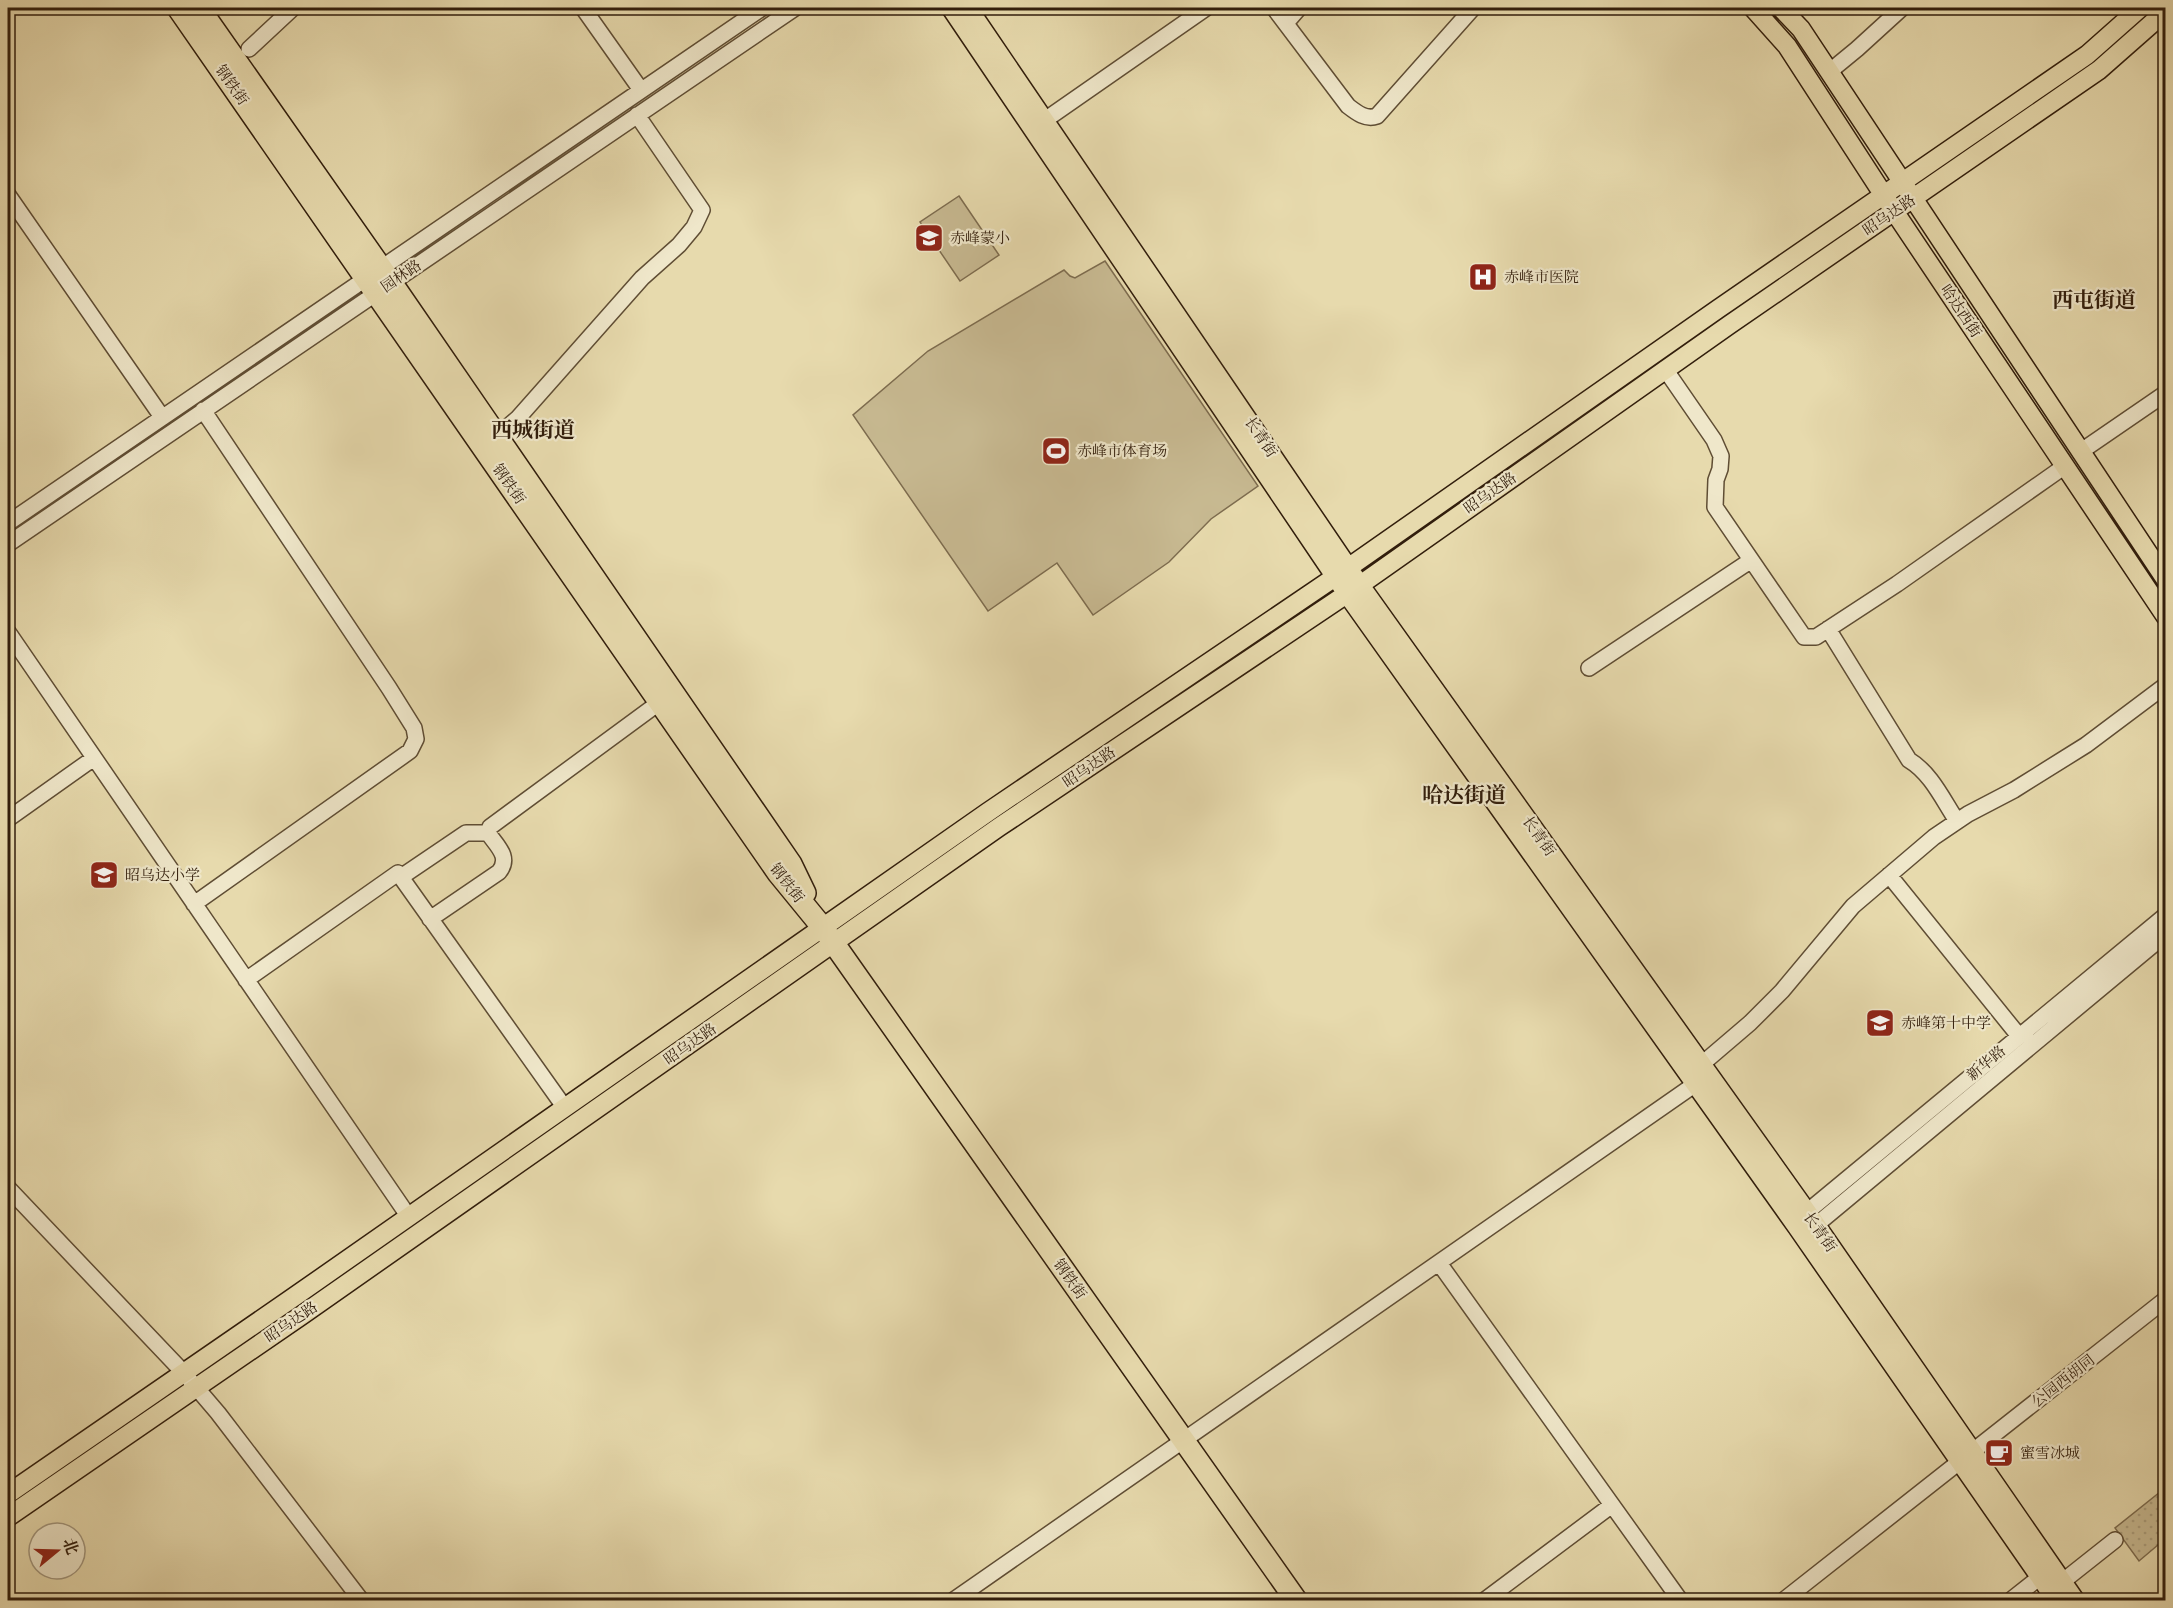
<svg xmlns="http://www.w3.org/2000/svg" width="2173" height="1608" viewBox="0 0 2173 1608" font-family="'Libre Caslon Text','Noto Serif SC',serif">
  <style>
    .park { fill: url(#park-dots); stroke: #7d6c4f; stroke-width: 1.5 }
    .pitch { fill: #c8ba92; stroke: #7d6c4f; stroke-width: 1.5 }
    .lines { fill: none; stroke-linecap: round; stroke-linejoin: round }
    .minor-casing { stroke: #5f4d34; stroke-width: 18 }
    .major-casing { stroke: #321e0c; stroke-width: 21 }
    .highway-casing { stroke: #321e0c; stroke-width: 24 }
    .minor { stroke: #efe7ca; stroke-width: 15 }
    .major { stroke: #e7daad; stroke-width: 18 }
    .highway { stroke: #e7daad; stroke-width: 21 }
    .labels { text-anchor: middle; stroke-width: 4.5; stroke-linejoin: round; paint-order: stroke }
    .street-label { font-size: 15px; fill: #321e0c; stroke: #efe7ca }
    .poi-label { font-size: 15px; fill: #321e0c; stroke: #efe7ca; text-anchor: start }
    .district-label { font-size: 21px; font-weight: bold; fill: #321e0c; stroke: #efe7ca }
  </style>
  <defs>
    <pattern id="park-dots" width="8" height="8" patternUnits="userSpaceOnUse" patternTransform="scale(1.5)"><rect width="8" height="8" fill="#c8ba92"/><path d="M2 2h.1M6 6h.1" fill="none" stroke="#ac9f7d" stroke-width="1.8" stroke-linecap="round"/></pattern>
  </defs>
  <rect width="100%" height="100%" fill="#e7daad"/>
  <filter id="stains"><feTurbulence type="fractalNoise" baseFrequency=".00333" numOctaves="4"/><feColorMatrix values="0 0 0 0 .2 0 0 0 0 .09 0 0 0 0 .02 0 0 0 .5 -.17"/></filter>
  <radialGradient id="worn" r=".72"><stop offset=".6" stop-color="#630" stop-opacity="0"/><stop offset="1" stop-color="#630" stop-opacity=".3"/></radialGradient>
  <path class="park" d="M2165 1488V1539L2139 1561 2115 1528Z"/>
  <path class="pitch" d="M959 196 999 255 960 281 920 222Z
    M1105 261 1258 486 1211 519 1169 562 1093 615 1057 563 988 611 853 415 928 351 1064 270 1070 276 1075 278Z"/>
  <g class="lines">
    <g class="minor-casing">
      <path id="minor" d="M583 8 641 90
        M1274 8 1348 106C1357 113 1366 120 1377 116L1473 8
        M1286 23 1299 8
        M249 49 293 8
        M1829 72 1857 49 1902 8
        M1045 120 1206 8
        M8 195 162 417
        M1665 369 1714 440 1721 456 1720 469 1716 480 1715 507 1804 637H1816L1897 584 2065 466
        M497 436 518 418 642 278 679 245 694 227 702 210 637 115
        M2080 452 2166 393
        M8 523 762 8
        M8 544 795 8
        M1828 629 1909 760C1931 773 1943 800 1957 821
        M8 632 409 1217
        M1589 668 1750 561
        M8 819 94 758
        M1889 875 2019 1036
        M401 877 466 833H488
        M194 904 410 751 416 739 414 728 389 688 203 410
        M430 919 499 872C511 857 497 846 488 833L490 827 660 702
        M246 980 398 873 565 1108
        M1702 1064 1750 1023 1782 991 1853 906 1934 837 1968 814 2014 790 2086 745 2166 685
        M8 1188 183 1372 218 1413 361 1600
        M1807 1212 2166 915
        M1816 1225 2166 934
        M1439 1263 1680 1600
        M2062 1582 2115 1540
        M954 1600 1704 1078
        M1485 1600 1612 1505
        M1784 1600 2166 1299
        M2011 1600 2040 1577"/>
    </g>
    <g class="major-casing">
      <path id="major" d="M951 8 1347 594 1797 1227 2056 1600
        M968 8 1360 585 1807 1212 2075 1600
        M1753 8 1787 46 1894 211 2166 617
        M1781 8 1801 29 2166 580
        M8 1494 291 1299 988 812 1335 577 1718 309 2087 55 2140 8
        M8 1517 302 1315 999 827 1360 585 1729 325 2099 70 2166 11"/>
    </g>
    <g class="highway-casing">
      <path id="highway" d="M178 8 778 873 823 928 1296 1600
        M199 8 391 282 791 864 805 893"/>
    </g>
    <use href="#minor" class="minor"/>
    <use href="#major" class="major"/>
    <use href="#highway" class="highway"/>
  </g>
  <defs>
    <g id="school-square" transform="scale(1.5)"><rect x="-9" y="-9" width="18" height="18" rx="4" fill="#8f2418" stroke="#efe7ca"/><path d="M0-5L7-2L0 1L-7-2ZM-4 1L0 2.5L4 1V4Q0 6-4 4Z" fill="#fff"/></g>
    <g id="hospital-square" transform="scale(1.5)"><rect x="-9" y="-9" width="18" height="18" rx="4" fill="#8f2418" stroke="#efe7ca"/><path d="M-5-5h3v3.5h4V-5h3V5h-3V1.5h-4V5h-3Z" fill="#fff"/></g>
    <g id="stadium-square" transform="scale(1.5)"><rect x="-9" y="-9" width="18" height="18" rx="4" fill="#8f2418" stroke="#efe7ca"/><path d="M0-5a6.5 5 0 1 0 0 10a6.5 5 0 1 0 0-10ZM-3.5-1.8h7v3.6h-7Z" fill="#fff"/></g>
    <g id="cafe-square" transform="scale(1.5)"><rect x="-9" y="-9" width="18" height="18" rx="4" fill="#8f2418" stroke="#efe7ca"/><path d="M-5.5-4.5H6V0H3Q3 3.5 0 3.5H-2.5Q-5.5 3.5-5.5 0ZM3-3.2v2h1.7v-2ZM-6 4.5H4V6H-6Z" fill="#fff"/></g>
  </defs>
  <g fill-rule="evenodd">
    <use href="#school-square" x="929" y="238"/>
    <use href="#hospital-square" x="1483" y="277"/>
    <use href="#stadium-square" x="1056" y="451"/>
    <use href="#school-square" x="104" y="875"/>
    <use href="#school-square" x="1880" y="1023"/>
    <use href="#cafe-square" x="1999" y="1453"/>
  </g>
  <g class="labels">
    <g class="street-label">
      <text transform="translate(232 85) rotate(55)" y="5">钢铁街</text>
      <text transform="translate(1889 215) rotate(-34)" y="5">昭乌达路</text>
      <text transform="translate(401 276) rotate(-34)" y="5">园林路</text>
      <text transform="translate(1961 311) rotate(56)" y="5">哈达西街</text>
      <text transform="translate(1261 437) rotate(56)" y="5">长青街</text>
      <text transform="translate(509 484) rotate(55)" y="5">钢铁街</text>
      <text transform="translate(1490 493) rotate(-35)" y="5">昭乌达路</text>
      <text transform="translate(1089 767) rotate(-34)" y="5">昭乌达路</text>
      <text transform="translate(1539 836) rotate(55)" y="5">长青街</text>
      <text transform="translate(787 883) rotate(52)" y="5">钢铁街</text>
      <text transform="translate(690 1044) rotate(-35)" y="5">昭乌达路</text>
      <text transform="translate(1986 1063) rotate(-40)" y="5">新华路</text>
      <text transform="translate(1820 1232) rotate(55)" y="5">长青街</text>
      <text transform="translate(1070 1279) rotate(55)" y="5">钢铁街</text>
      <text transform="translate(291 1322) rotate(-34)" y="5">昭乌达路</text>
      <text transform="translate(2063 1381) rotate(-38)" y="5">公园西胡同</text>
    </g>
    <g class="poi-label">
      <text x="950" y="243">赤峰蒙小</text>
      <text x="1504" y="282">赤峰市医院</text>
      <text x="1077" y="456">赤峰市体育场</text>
      <text x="125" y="880">昭乌达小学</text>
      <text x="1901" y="1028">赤峰第十中学</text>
      <text x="2020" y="1458">蜜雪冰城</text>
    </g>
    <g class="district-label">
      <text x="2094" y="307">西屯街道</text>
      <text x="533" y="437">西城街道</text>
      <text x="1464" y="802">哈达街道</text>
    </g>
  </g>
  <rect width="2173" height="1608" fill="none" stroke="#e7daad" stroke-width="30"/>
  <rect x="9" y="9" width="2155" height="1590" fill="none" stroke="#321e0c" stroke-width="3"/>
  <rect x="15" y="15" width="2143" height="1578" fill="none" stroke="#321e0c" stroke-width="1.5"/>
  <g transform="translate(57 1551) rotate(71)"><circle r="28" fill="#efe7ca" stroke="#a3977e" stroke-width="1.5"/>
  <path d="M0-4.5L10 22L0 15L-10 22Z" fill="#8f2418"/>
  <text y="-9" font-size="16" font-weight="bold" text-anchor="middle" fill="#321e0c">北</text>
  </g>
  <rect width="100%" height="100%" filter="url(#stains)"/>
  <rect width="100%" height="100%" fill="url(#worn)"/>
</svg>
